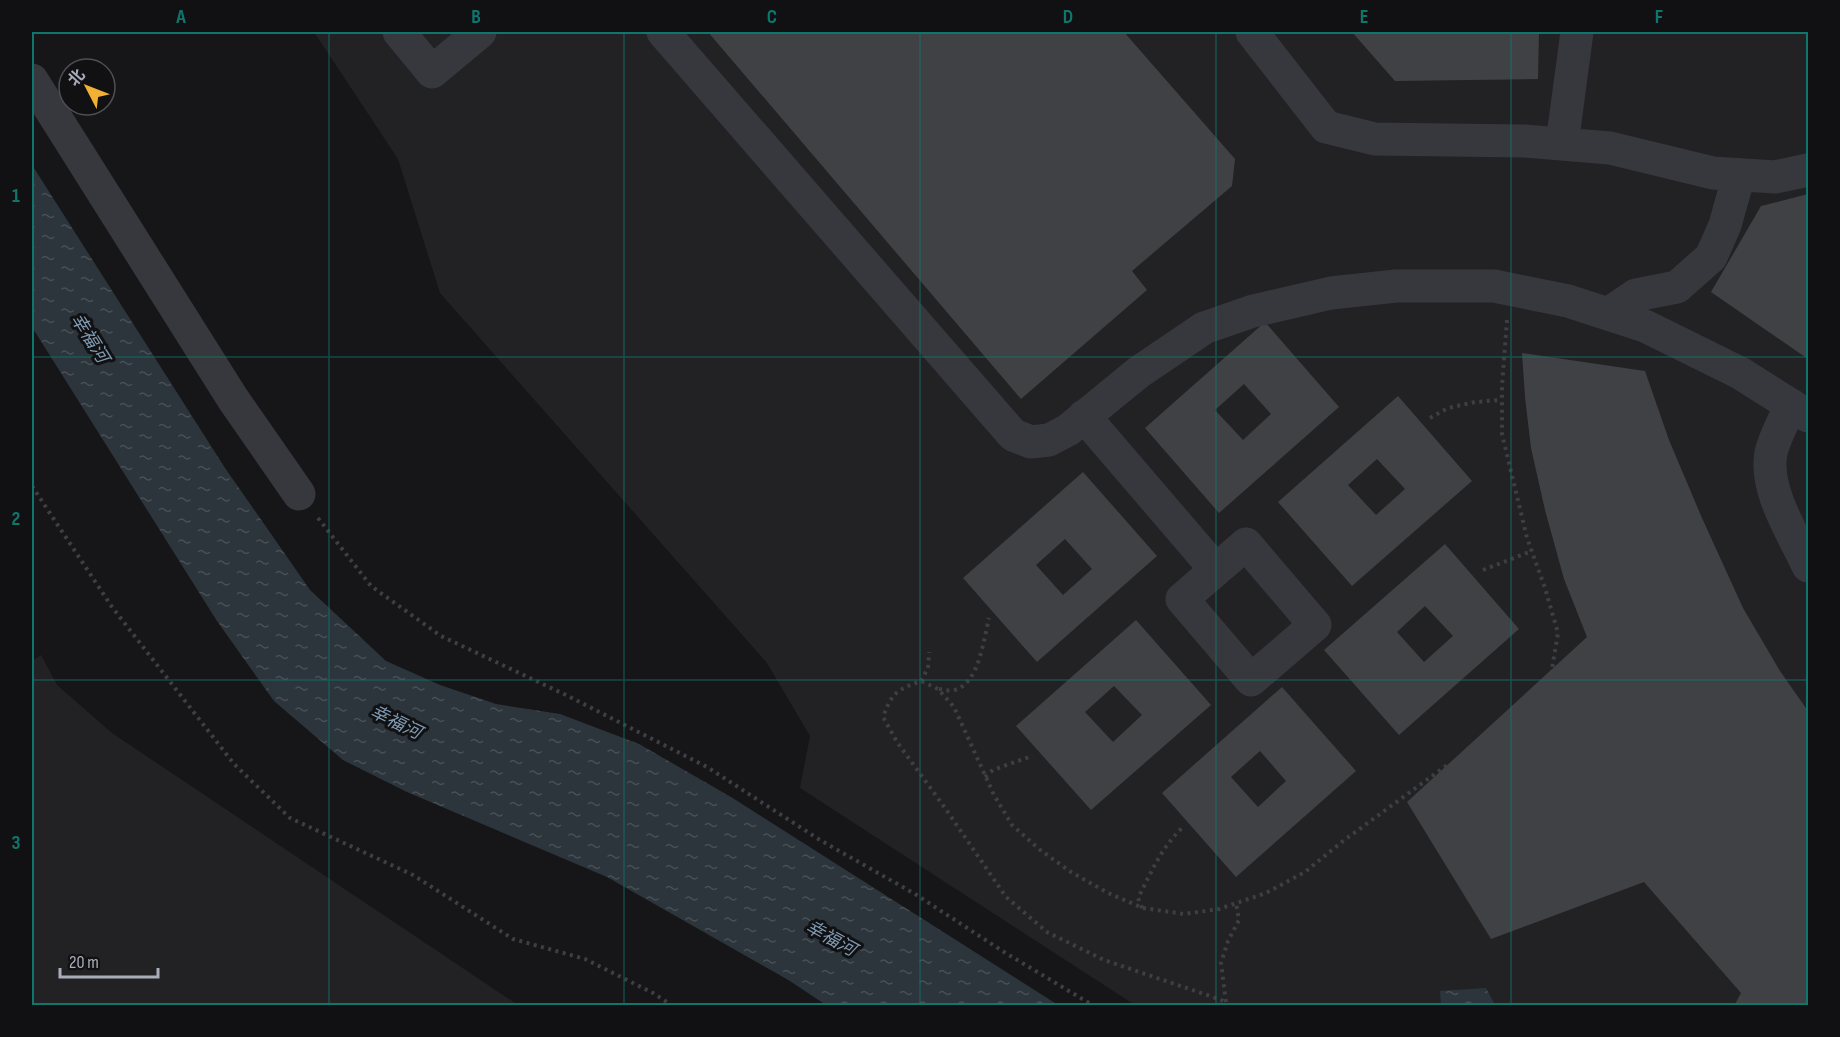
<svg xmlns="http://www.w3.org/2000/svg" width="1840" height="1037" viewBox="0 0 1840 1037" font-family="'Sofia Sans Condensed','Noto Sans SC',sans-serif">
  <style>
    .built { fill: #222225 }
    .water { fill: url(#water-ripples) }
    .building { fill: #404145; fill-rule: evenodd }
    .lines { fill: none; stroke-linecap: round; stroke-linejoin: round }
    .path { stroke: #3d3f44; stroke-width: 4; stroke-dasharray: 3 4.5; stroke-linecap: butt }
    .minor { stroke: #37383d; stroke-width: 33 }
    .grid { fill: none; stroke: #0f766e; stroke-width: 1.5; stroke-opacity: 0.55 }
    .labels { text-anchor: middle; stroke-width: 6; stroke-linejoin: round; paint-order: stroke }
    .water-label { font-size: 18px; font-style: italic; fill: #7f9bb3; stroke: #111113 }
    .neatline { fill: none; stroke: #0f766e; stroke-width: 2 }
    .grid-label { font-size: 20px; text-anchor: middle; font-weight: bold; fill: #0f766e }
  </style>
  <defs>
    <pattern id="water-ripples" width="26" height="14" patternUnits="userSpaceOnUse" patternTransform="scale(1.5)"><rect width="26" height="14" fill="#2c353c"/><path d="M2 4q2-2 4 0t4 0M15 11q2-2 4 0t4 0" fill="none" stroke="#485056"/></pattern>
  </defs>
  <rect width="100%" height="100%" fill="#161618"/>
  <path class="built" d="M314 32H1808V1005H1135L800 788 810 736 767 663 440 293 398 159Z
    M41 655 57 685 112 733 518 1005H32V661Z"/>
  <path class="water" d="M32 165 225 468 310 590 386 661 440 685 496 704 560 714 639 744 731 797 1058 1005H826L790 981 607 877 407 792 343 760 274 701 217 621 32 327Z
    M1486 988 1495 1005H1441L1440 991Z"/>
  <path class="building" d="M708 32H1124L1235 159 1232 186 1132 271 1147 290 1021 399Z
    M1352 32H1539L1538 79 1395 81Z
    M1808 194V359L1711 292 1761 206Z
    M1265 322 1339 407 1219 513 1145 428ZM1244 384 1271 414 1243 440 1215 410Z
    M1522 353 1645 371 1669 440 1702 518 1743 608 1780 671 1808 711V1006H1734L1741 993 1644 882 1491 939 1407 802 1587 637 1564 579 1545 510 1531 448 1525 397Z
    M1398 396 1472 481 1352 586 1278 502ZM1377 459 1405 489 1376 515 1348 485Z
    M1083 472 1157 556 1037 662 963 578ZM1065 539 1092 569 1063 595 1036 565Z
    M1445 544 1519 629 1399 735 1324 650ZM1425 606 1453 636 1424 662 1397 632Z
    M1136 620 1211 705 1091 810 1016 726ZM1114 686 1142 715 1113 742 1085 712Z
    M1282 687 1356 771 1236 877 1162 793ZM1260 751 1286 781 1258 807 1231 777Z"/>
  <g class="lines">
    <path class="path" d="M1507 320 1502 386V434L1527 538 1545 588 1558 633 1552 669
      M1430 418 1448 408 1475 402 1501 400
      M32 486 112 607 234 764 290 818 413 875 513 939 585 959 653 993 673 1006
      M318 518 371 586 441 636 568 696 707 767 820 840 915 894 1004 952 1094 1006
      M1483 570 1532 551
      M921 681 928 668 929 652
      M939 689C944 690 949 691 954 690 979 685 984 638 989 618
      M985 777 993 770 1029 757
      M1142 908 1138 898C1151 873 1161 848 1182 828
      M1226 1002 1221 963 1228 941 1239 920 1236 903
      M1228 1006 1226 1002 1210 996 1104 960 1047 932 1006 897 945 808 897 742 883 717C892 693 896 690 921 681L938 689 954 707 994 795 1012 825 1039 849 1071 872 1108 893 1143 908 1184 914 1219 909 1266 893 1305 872 1343 841 1450 763"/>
    <path class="minor" d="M399 32 432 72 480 32
      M663 32 1013 435 1031 442 1049 440 1068 430 1139 372 1204 328 1253 311 1331 293 1396 286H1494L1568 301 1645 326 1740 373 1808 416
      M1252 32 1326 127 1375 139 1524 141 1610 148 1713 173 1775 177 1808 170
      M32 80 233 399 299 494
      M1562 144 1577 32
      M1608 314 1636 295 1677 287 1711 257 1725 225 1739 175
      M1791 405C1785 419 1774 438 1771 453 1764 490 1793 533 1808 566
      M1084 416 1216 570
      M1246 544 1315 625 1251 680 1182 599Z"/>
  </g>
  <path class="grid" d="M329 32V1006M624 32V1006M920 32V1006M1216 32V1006M1511 32V1006M32 357H1808M32 680H1808"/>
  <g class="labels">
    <g class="water-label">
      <text transform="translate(90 338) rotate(58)" y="6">幸福河</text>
      <text transform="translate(396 722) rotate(26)" y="6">幸福河</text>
      <text transform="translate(831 938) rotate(29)" y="6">幸福河</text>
    </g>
  </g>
  <rect width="1840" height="1037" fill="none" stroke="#111113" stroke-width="66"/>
  <g transform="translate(87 87) rotate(312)"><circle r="28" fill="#111113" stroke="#4d4f55" stroke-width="1.5"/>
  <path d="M0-4.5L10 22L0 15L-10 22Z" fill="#f2b134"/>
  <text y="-9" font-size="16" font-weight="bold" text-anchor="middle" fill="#a8adb8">北</text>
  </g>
  <path d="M60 968v9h98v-9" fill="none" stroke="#a8adb8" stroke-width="3"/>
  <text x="69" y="968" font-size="18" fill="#a8adb8" stroke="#111113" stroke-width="4.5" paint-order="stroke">20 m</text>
  <rect x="33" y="33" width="1774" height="971" class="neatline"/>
  <g class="grid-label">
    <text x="181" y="23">A</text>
    <text x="476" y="23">B</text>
    <text x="772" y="23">C</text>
    <text x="1068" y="23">D</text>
    <text x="1364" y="23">E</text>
    <text x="1659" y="23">F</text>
    <text x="16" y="202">1</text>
    <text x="16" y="525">2</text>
    <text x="16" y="849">3</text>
  </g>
</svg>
